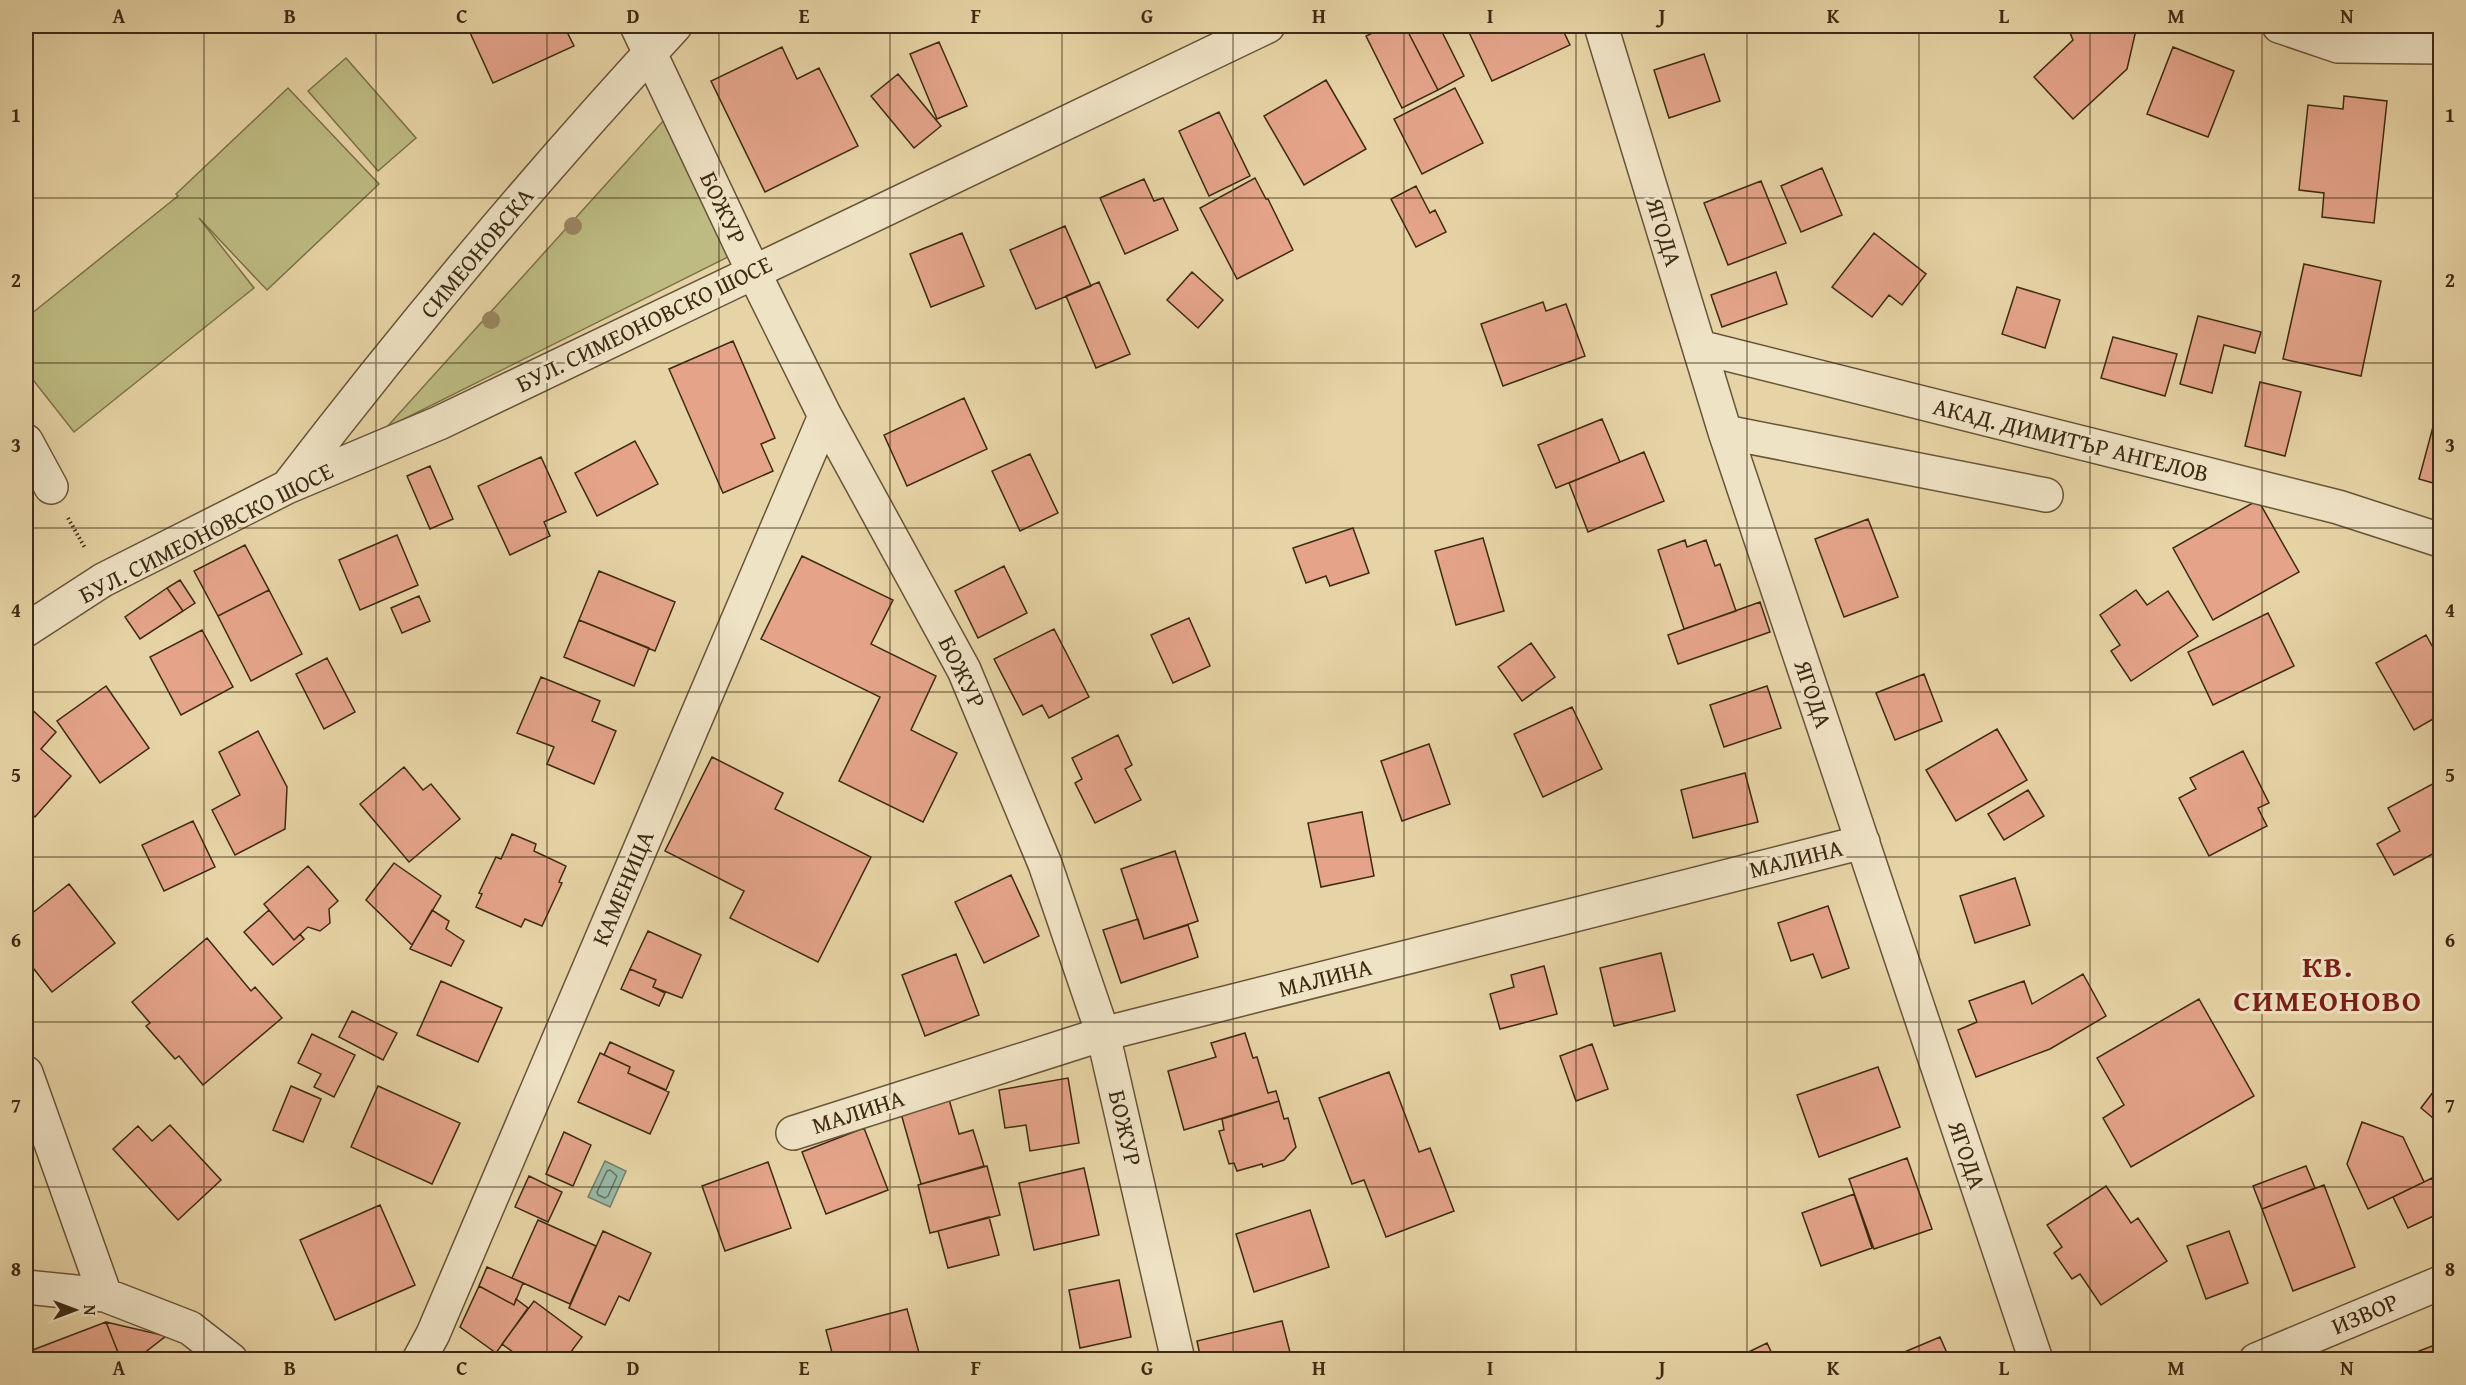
<svg xmlns="http://www.w3.org/2000/svg" width="2466" height="1385" viewBox="0 0 2466 1385" font-family="'Gentium Book Plus',serif">
  <style>
    .green { fill: #bdbb82; stroke: #7d724a; stroke-width: 1.5 }
    .water { fill: #97b8a8; stroke: #737f6c; stroke-width: 1.5 }
    .lines { fill: none; stroke-linecap: round; stroke-linejoin: round }
    .shore { stroke: #6a715e; stroke-width: 1.5 }
    .building { fill: #e5a48a; stroke: #3d2a13; stroke-width: 1.5 }
    .minor-casing { stroke: #685438; stroke-width: 36 }
    .path { stroke: #3d2a13; stroke-width: 4; stroke-dasharray: 1.5 3; stroke-linecap: butt }
    .minor { stroke: #efe3c5; stroke-width: 33 }
    .tree { fill: #988661 }
    .grid { fill: none; stroke: #3d2a13; stroke-width: 1.5; stroke-opacity: 0.55 }
    .labels { text-anchor: middle; stroke-width: 6; stroke-linejoin: round; paint-order: stroke }
    .street-label { font-size: 24px; fill: #3d2a13; stroke: #efe3c5 }
    .district-label { font-size: 30px; font-weight: bold; letter-spacing: 1.5px; fill: #7a1f14; stroke: #efe3c5 }
    .neatline { fill: none; stroke: #3d2a13; stroke-width: 2 }
    .grid-label { font-size: 20px; text-anchor: middle; font-weight: bold; fill: #3d2a13 }
  </style>
  <rect width="100%" height="100%" fill="#e7d4a6"/>
  <filter id="stains"><feTurbulence type="fractalNoise" baseFrequency=".00333" numOctaves="4"/><feColorMatrix values="0 0 0 0 .2 0 0 0 0 .09 0 0 0 0 .02 0 0 0 .5 -.17"/></filter>
  <radialGradient id="worn" r=".72"><stop offset=".6" stop-color="#630" stop-opacity="0"/><stop offset="1" stop-color="#630" stop-opacity=".3"/></radialGradient>
  <path class="green" d="M346 58 416 138 378 171 308 91Z
    M288 88 379 184 267 290 199 218 254 288 74 432 26 371V318L178 196 176 194Z
    M664 120 732 255 386 428Z"/>
  <path class="water" d="M605 1161 626 1171 610 1207 588 1197Z"/>
  <g class="lines">
    <path class="shore" d="M610 1170 617 1176 608 1196 605 1198 598 1195 597 1192 607 1171Z"/>
  </g>
  <path class="building" d="M467 26H564L574 46 493 83Z
    M1387 26H1405L1438 90 1402 108 1366 36Z
    M1405 26H1439L1464 76 1438 90Z
    M1466 26H1561L1570 45 1492 81Z
    M2067 26H2134L2136 30 2127 69 2073 119 2034 77 2073 40Z
    M939 42 967 106 937 119 910 54Z
    M782 47 797 79 819 68 858 146 765 192 711 81Z
    M2173 47 2234 71 2208 137 2147 114Z
    M1704 54 1720 101 1669 118 1654 70Z
    M898 74 941 126 914 148 871 96Z
    M1326 80 1366 149 1304 185 1264 116Z
    M1455 88 1483 143 1422 174 1394 119Z
    M2344 96 2387 101 2374 223 2322 217 2324 193 2299 190 2308 105 2343 109Z
    M1219 112 1250 176 1209 196 1179 131Z
    M1822 168 1842 215 1801 232 1781 186Z
    M1255 178 1266 199H1268L1293 250 1237 279 1200 208Z
    M1144 179 1154 201 1163 198 1178 230 1125 254 1100 198Z
    M1761 181 1786 243 1728 265 1704 203Z
    M1416 186 1430 213 1435 210 1446 232 1416 247 1391 199Z
    M1065 226 1091 286 1036 309 1010 250Z
    M962 233 984 286 931 307 910 254Z
    M1874 233 1926 274 1902 305 1889 295 1872 317 1832 287Z
    M2304 264 2381 281 2361 376 2283 359Z
    M1192 272 1223 300 1198 328 1167 300Z
    M1776 272 1787 304 1722 327 1711 295Z
    M1099 282 1130 354 1096 368 1066 296Z
    M2017 287 2060 300 2045 348 2002 334Z
    M1543 302 1546 311 1566 304 1585 356 1503 386 1481 324Z
    M2198 316 2261 332 2255 353 2224 345 2212 393 2180 384Z
    M2113 337 2177 354 2165 396 2101 378Z
    M733 341 775 438 761 444 773 471 723 493 669 369Z
    M2260 382 2301 392 2285 456 2245 446Z
    M964 398 987 449 907 486 884 435Z
    M2437 412 2440 413V485L2419 479Z
    M1602 419 1620 462 1556 488 1538 445Z
    M635 441 658 484 597 516 575 473Z
    M1644 452 1664 501 1588 532 1569 483Z
    M1030 454 1058 513 1020 531 992 471Z
    M541 457 566 512 544 522 550 536 510 555 478 486Z
    M430 466 453 519 430 529 407 476Z
    M2258 500 2299 572 2213 620 2173 548Z
    M1868 519 1898 597 1844 617 1815 539Z
    M1353 528 1369 573 1330 586 1326 576 1306 583 1293 548Z
    M397 535 418 585 360 610 339 560Z
    M1483 538 1504 611 1456 625 1435 551Z
    M1685 540 1687 547 1706 540 1715 566 1720 564 1736 611 1684 629 1658 550Z
    M245 545 269 590 218 616 194 571Z
    M802 556 893 600 871 644 936 676 911 730 957 753 923 822 839 781 880 697 761 639Z
    M1004 566 1027 613 978 638 955 591Z
    M599 571 675 602 655 651 579 620Z
    M180 580 195 603 183 611 167 588Z
    M167 588 183 611 140 639 125 617Z
    M269 590 302 654 251 681 218 616Z
    M2136 590 2147 605 2168 591 2198 636 2131 681 2111 651 2120 645 2100 615Z
    M419 596 430 621 402 633 391 608Z
    M1760 602 1770 632 1678 664 1668 635Z
    M2268 613 2294 666 2213 705 2188 652Z
    M1189 618 1210 666 1173 683 1151 635Z
    M579 620 649 648 634 686 564 657Z
    M1054 629 1089 697 1049 718 1042 705 1023 715 994 659Z
    M202 630 233 687 181 715 150 657Z
    M2426 635 2440 660V715L2414 730 2376 663Z
    M1531 643 1555 677 1522 701 1498 667Z
    M327 658 355 712 324 729 296 674Z
    M1924 674 1942 721 1895 740 1876 693Z
    M541 677 600 701 592 721 616 731 594 784 547 764 554 747 517 733Z
    M106 686 149 748 100 783 57 721Z
    M1767 686 1781 728 1724 747 1710 705Z
    M26 704 56 732 41 749 71 776 35 817 26 808Z
    M1572 707 1602 769 1543 797 1514 734Z
    M1997 729 2027 780 1956 821 1926 770Z
    M258 731 287 787 285 829 235 855 212 810 240 795 219 752Z
    M1118 735 1132 765 1125 769 1141 800 1095 823 1075 783 1082 779 1072 758Z
    M1429 744 1450 804 1402 821 1381 761Z
    M2243 751 2269 803 2258 808 2267 826 2209 856 2179 798 2196 789 2190 778Z
    M712 757 783 793 775 809 871 857 818 962 730 918 744 891 665 851Z
    M404 767 423 790 431 784 460 819 409 862 360 804Z
    M1745 773 1758 822 1693 838 1681 790Z
    M2438 781 2440 786V850L2394 875 2377 844 2400 831 2388 808Z
    M2028 790 2044 816 2004 840 1988 814Z
    M1362 812 1374 876 1321 887 1308 823Z
    M193 821 215 867 164 891 142 845Z
    M512 834 536 844 534 851 566 866 559 882 562 883 542 926 525 919 521 927 476 907 482 894 479 893 496 857 501 859Z
    M1175 851 1198 921 1144 939 1121 869Z
    M394 863 441 896 412 945 366 900Z
    M308 866 338 901 329 909 330 923 320 931 308 927 294 940 264 904Z
    M1011 875 1039 936 984 963 955 902Z
    M2015 878 2030 925 1975 943 1960 896Z
    M69 884 115 943 52 992 26 959V918Z
    M1828 906 1849 968 1822 978 1813 954 1791 961 1778 923Z
    M269 910 294 940 300 934 304 939 273 965 244 932Z
    M432 910 449 921 446 929 464 941 451 966 410 949Z
    M1138 919 1144 939 1188 925 1198 957 1121 983 1103 930Z
    M648 931 701 955 682 998 653 987 656 980 630 969Z
    M207 938 251 991 255 987 282 1018 203 1085 179 1056 175 1059 146 1026 150 1023 132 1002Z
    M1661 953 1675 1011 1614 1026 1600 968Z
    M956 954 979 1015 925 1036 902 975Z
    M1544 966 1557 1014 1500 1029 1490 994 1514 987 1511 975Z
    M630 969 656 980 653 987 665 993 659 1006 621 989Z
    M2083 974 2106 1016 2050 1049 1976 1077 1958 1030 1977 1022 1969 1001 2024 981 2032 1004Z
    M441 981 502 1008 478 1062 417 1035Z
    M2199 999 2254 1096 2131 1167 2103 1118 2124 1105 2097 1058Z
    M352 1011 397 1033 383 1060 339 1037Z
    M1245 1033 1253 1058 1257 1057 1268 1093 1276 1091 1279 1101 1184 1130 1168 1071 1216 1057 1211 1043Z
    M312 1034 355 1055 334 1097 314 1087 321 1074 298 1063Z
    M610 1042 674 1071 666 1090 628 1073 630 1067 604 1055Z
    M1592 1044 1608 1089 1576 1101 1560 1056Z
    M600 1053 630 1067 628 1073 669 1092 650 1134 578 1102Z
    M1878 1067 1900 1127 1819 1157 1797 1095Z
    M1389 1072 1419 1152 1430 1148 1454 1211 1386 1237 1364 1180 1352 1184 1319 1098Z
    M1068 1078 1079 1143 1030 1151 1026 1125 1005 1128 999 1090Z
    M2440 1083V1124L2421 1108Z
    M291 1086 321 1099 303 1142 273 1130Z
    M378 1086 460 1123 432 1184 351 1147Z
    M948 1096 959 1134 973 1130 984 1166 921 1184 900 1110Z
    M1279 1101 1284 1119 1288 1118 1296 1147 1284 1160 1263 1167 1262 1164 1237 1171 1234 1163 1229 1164 1219 1131 1224 1130 1222 1119Z
    M2362 1122 2403 1137 2424 1182 2368 1209 2347 1164Z
    M170 1125 221 1180 178 1220 113 1149 138 1126 152 1141Z
    M864 1128 888 1190 826 1214 802 1152Z
    M564 1132 591 1145 573 1186 546 1174Z
    M1907 1158 1932 1229 1874 1249 1849 1179Z
    M768 1162 791 1228 725 1251 702 1186Z
    M987 1166 1000 1215 930 1233 918 1185Z
    M2306 1166 2315 1188 2262 1209 2253 1186Z
    M1084 1168 1099 1235 1034 1250 1019 1183Z
    M529 1176 562 1192 548 1222 515 1207Z
    M2432 1178 2440 1195V1213L2408 1228 2393 1197Z
    M2324 1185 2355 1267 2293 1291 2262 1209Z
    M2106 1186 2131 1223 2138 1218 2167 1261 2101 1305 2080 1274 2072 1279 2054 1253 2062 1247 2047 1225Z
    M1854 1194 1872 1248 1821 1266 1802 1213Z
    M380 1205 415 1285 335 1320 300 1240Z
    M1310 1210 1329 1267 1254 1292 1236 1234Z
    M989 1217 999 1255 948 1268 938 1231Z
    M538 1220 596 1246 570 1304 512 1278Z
    M603 1231 651 1253 629 1301 619 1296 605 1325 569 1308Z
    M2229 1231 2248 1283 2206 1299 2187 1246Z
    M487 1267 523 1283 514 1305 479 1286Z
    M1119 1280 1131 1337 1080 1348 1069 1290Z
    M479 1286 514 1305 516 1299 528 1308 496 1353 460 1327Z
    M534 1301 582 1337 565 1360H524L502 1344Z
    M907 1309 921 1360H834L826 1330Z
    M1282 1321 1292 1360H1201L1197 1341Z
    M106 1322 121 1360H33L30 1351Z
    M106 1322 166 1336 135 1360H121Z
    M1940 1337 1950 1360H1897L1895 1356Z
    M1767 1343 1775 1360H1732Z
    M2440 1343V1360H2422L2419 1351Z"/>
  <g class="lines">
    <g class="minor-casing">
      <path id="minor" d="M637 26 753 271 825 416 964 670 1045 864 1103 1034 1178 1360
        M1601 26 1725 432 2036 1360
        M2279 26 2338 46 2440 47
        M1699 347 2338 507 2440 540
        M1725 432 2046 495
        M26 441 51 487
        M288 486C410 327 539 173 675 26
        M26 630 103 580 287 487 439 423 1268 26
        M26 1073 105 1295
        M793 1133 1103 1034 1863 842
        M26 1287 105 1295 190 1328 231 1360
        M419 1360 433 1334 825 416
        M2256 1360 2440 1283"/>
    </g>
    <path class="path" d="M68 518 85 548"/>
    <use href="#minor" class="minor"/>
  </g>
  <g class="tree">
    <circle cx="573" cy="226" r="9"/>
    <circle cx="491" cy="320" r="9"/>
  </g>
  <path class="grid" d="M204 26V1360M376 26V1360M547 26V1360M719 26V1360M890 26V1360M1062 26V1360M1233 26V1360M1404 26V1360M1576 26V1360M1747 26V1360M1919 26V1360M2090 26V1360M2262 26V1360M26 198H2440M26 363H2440M26 528H2440M26 692H2440M26 857H2440M26 1022H2440M26 1187H2440"/>
  <g class="labels">
    <g class="street-label">
      <text transform="translate(723 208) rotate(65)" y="8">БОЖУР</text>
      <text transform="translate(1664 232) rotate(73)" y="8">ЯГОДА</text>
      <text transform="translate(477 253) rotate(-50)" y="8">СИМЕОНОВСКА</text>
      <text transform="translate(644 324) rotate(-26)" y="8">БУЛ. СИМЕОНОВСКО ШОСЕ</text>
      <text transform="translate(2071 440) rotate(14)" y="8">АКАД. ДИМИТЪР АНГЕЛОВ</text>
      <text transform="translate(206 533) rotate(-27)" y="8">БУЛ. СИМЕОНОВСКО ШОСЕ</text>
      <text transform="translate(962 672) rotate(64)" y="8">БОЖУР</text>
      <text transform="translate(1813 694) rotate(71)" y="8">ЯГОДА</text>
      <text transform="translate(1796 859) rotate(-14)" y="8">МАЛИНА</text>
      <text transform="translate(623 888) rotate(-67)" y="8">КАМЕНИЦА</text>
      <text transform="translate(1325 978) rotate(-14)" y="8">МАЛИНА</text>
      <text transform="translate(858 1112) rotate(-18)" y="8">МАЛИНА</text>
      <text transform="translate(1125 1128) rotate(77)" y="8">БОЖУР</text>
      <text transform="translate(1967 1155) rotate(71)" y="8">ЯГОДА</text>
      <text transform="translate(2365 1314) rotate(-23)" y="8">ИЗВОР</text>
    </g>
    <g class="district-label">
      <text x="2328" y="977">КВ.<tspan x="2328" dy="34">СИМЕОНОВО</tspan></text>
    </g>
  </g>
  <rect width="2466" height="1385" fill="none" stroke="#e7d4a6" stroke-width="66"/>
  <g transform="translate(75 1310) rotate(90)" stroke="#efe3c5" stroke-width="4.5" paint-order="stroke">
  <path d="M0-4.5L10 22L0 15L-10 22Z" fill="#3d2a13"/>
  <text y="-9" font-size="16" font-weight="bold" text-anchor="middle" fill="#3d2a13">N</text>
  </g>
  <rect x="33" y="33" width="2400" height="1319" class="neatline"/>
  <g class="grid-label">
    <text x="119" y="23">A</text>
    <text x="290" y="23">B</text>
    <text x="462" y="23">C</text>
    <text x="633" y="23">D</text>
    <text x="804" y="23">E</text>
    <text x="976" y="23">F</text>
    <text x="1147" y="23">G</text>
    <text x="1319" y="23">H</text>
    <text x="1490" y="23">I</text>
    <text x="1662" y="23">J</text>
    <text x="1833" y="23">K</text>
    <text x="2004" y="23">L</text>
    <text x="2176" y="23">M</text>
    <text x="2347" y="23">N</text>
    <text x="16" y="122">1</text>
    <text x="2450" y="122">1</text>
    <text x="16" y="287">2</text>
    <text x="2450" y="287">2</text>
    <text x="16" y="452">3</text>
    <text x="2450" y="452">3</text>
    <text x="16" y="617">4</text>
    <text x="2450" y="617">4</text>
    <text x="16" y="782">5</text>
    <text x="2450" y="782">5</text>
    <text x="16" y="947">6</text>
    <text x="2450" y="947">6</text>
    <text x="16" y="1112">7</text>
    <text x="2450" y="1112">7</text>
    <text x="16" y="1276">8</text>
    <text x="2450" y="1276">8</text>
    <text x="119" y="1375">A</text>
    <text x="290" y="1375">B</text>
    <text x="462" y="1375">C</text>
    <text x="633" y="1375">D</text>
    <text x="804" y="1375">E</text>
    <text x="976" y="1375">F</text>
    <text x="1147" y="1375">G</text>
    <text x="1319" y="1375">H</text>
    <text x="1490" y="1375">I</text>
    <text x="1662" y="1375">J</text>
    <text x="1833" y="1375">K</text>
    <text x="2004" y="1375">L</text>
    <text x="2176" y="1375">M</text>
    <text x="2347" y="1375">N</text>
  </g>
  <rect width="100%" height="100%" filter="url(#stains)"/>
  <rect width="100%" height="100%" fill="url(#worn)"/>
</svg>
